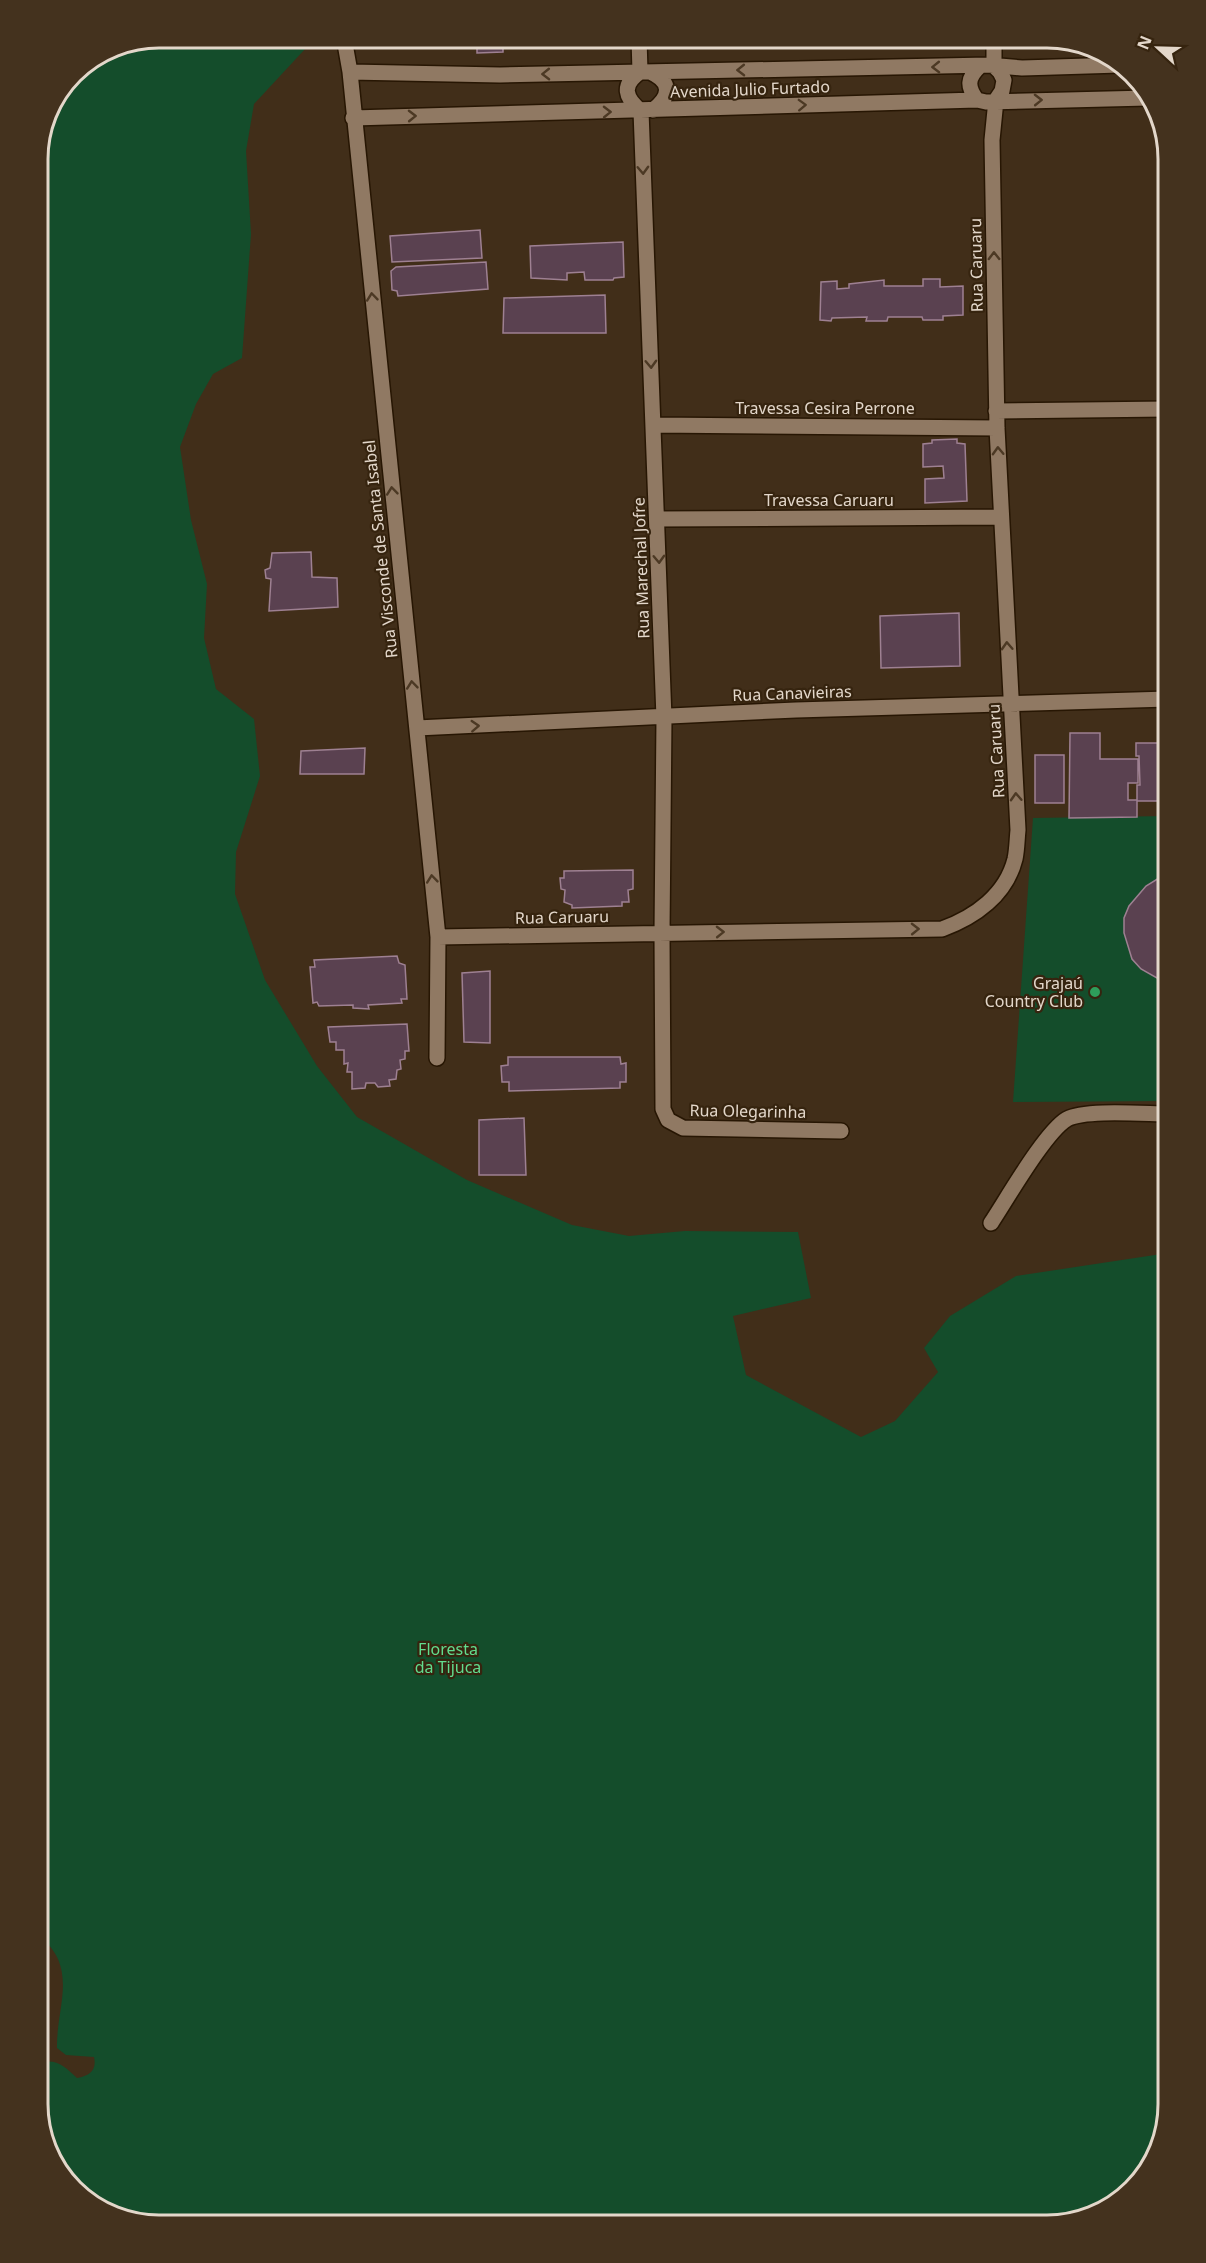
<svg xmlns="http://www.w3.org/2000/svg" width="1206" height="2263" viewBox="0 0 1206 2263" font-family="'Noto Sans',sans-serif">
  <style>
    .green { fill: #144d2b }
    .building { fill: #5a4150; stroke: #9e8092; stroke-width: 1.5 }
    .lines { fill: none; stroke-linecap: round; stroke-linejoin: round }
    .minor-casing { stroke: #271603; stroke-width: 18 }
    .minor { stroke: #907963; stroke-width: 15 }
    .oneway { stroke: #4c3924 }
    .leisure-dot { fill: #2e9e5b; stroke: #36240f; stroke-width: 2 }
    .labels { text-anchor: middle; stroke-width: 4.5; stroke-linejoin: round; paint-order: stroke }
    .street-label { font-size: 16px; fill: #e3d7ca; stroke: #36240f }
    .poi-label { font-size: 16px; fill: #e3d7ca; stroke: #36240f; text-anchor: end }
    .park-label { font-size: 16px; fill: #62dc8e; stroke: #36240f }
    .rim { fill: none; stroke: #e3d7ca; stroke-width: 3 }
  </style>
  <rect width="100%" height="100%" fill="#412e19"/>
  <path class="green" d="M159 38H305L306 48 254 104 246 151 251 234 242 358 213 374 196 404 180 447 191 520 207 584 204 638 216 689 254 719 260 776 236 852 235 894 265 980 317 1066 357 1117 467 1180 572 1225 629 1236 685 1231 798 1232 811 1298 733 1316 746 1375 861 1437 895 1421 938 1372 924 1348 950 1316 1016 1276 1168 1253V2104L1148 2172 1094 2216 1047 2225H151L91 2205 47 2151 38 2104V2063C57 2058 64 2066 77 2078 90 2076 97 2070 94 2057L66 2055 57 2048C56 2007 80 1967 38 1935V151L50 106 73 73 113 47Z
    M1168 816V1101L1013 1102 1033 818Z"/>
  <path class="building" d="M477 38H503V52L477 53Z
    M480 230 482 258 392 262 390 236Z
    M623 242 624 277 614 278 613 280H585L584 272 567 273V280L531 278 530 246Z
    M486 262 488 289 398 296 397 291 392 290 391 271 396 267Z
    M923 279H940V287L963 286V315L943 316V320H923L922 317H888L887 321H866L867 317 832 318 831 321 820 320 821 282 837 281V289L849 288V284L884 280V286H923Z
    M605 295 606 333H503L504 298Z
    M957 439V443L965 444 967 501 925 503V479L944 478 943 466 923 467V444L932 443V440Z
    M311 552 312 577 337 578 338 607 269 611 271 579 266 578 265 570 270 568 272 553Z
    M959 613 960 666 881 668 880 616Z
    M1070 733H1100V759H1138V783H1128V800H1137V817L1069 818Z
    M1136 743H1164L1165 798H1159L1160 801H1137V785H1140L1139 756H1136Z
    M365 748 364 774H300L301 751Z
    M1035 755H1064V803H1035Z
    M633 870V889L628 890 629 902H622V906L572 908V905L564 902 565 890 561 889 560 878H564V871Z
    M1168 877V982H1164L1141 969 1132 959 1124 933V918L1129 906 1146 886 1159 878Z
    M397 956 399 963 405 965 407 999H401L402 1003 368 1005 369 1009 353 1008V1005L319 1006 317 1002 313 1003 310 967H315L314 960Z
    M490 971V1043L464 1042 462 973Z
    M407 1024 409 1051H405V1059L400 1060 401 1069 397 1070 396 1079 389 1080 390 1086 378 1087 375 1083H366L365 1088 352 1089V1072H347L348 1063 344 1064V1050H336V1042H330L328 1027Z
    M508 1057H620L621 1064 626 1063V1082H620V1088L509 1091V1082H502L501 1066 508 1065Z
    M524 1118 526 1175H479V1120Z"/>
  <g class="lines">
    <g class="minor-casing">
      <path id="minor" d="M344 38 350 72 438 937 437 1058
        M639 38 640 72C621 85 625 98 641 111L664 718 662 933 663 1109 668 1120 683 1128 841 1131
        M350 72 500 75 988 65 1022 68 1120 65
        M650 72C672 82 671 96 653 110
        M977 100C967 87 967 78 980 66
        M353 118 977 100 986 102 1148 98
        M996 411 1168 409
        M653 425 997 428
        M657 519 1000 517
        M417 728 796 710 1168 699
        M438 937 942 929C975 917 1006 895 1015 859 1017 850 1017 839 1018 830L997 428 992 140 996 100 1002 91 1004 80 1000 72 994 66V38
        M991 1223C1007 1199 1045 1132 1067 1119 1085 1109 1146 1114 1168 1114"/>
    </g>
    <use href="#minor" class="minor"/>
  </g>
  <defs><path id="oneway-chevron" d="M-2-3.5L2.5 0L-2 3.5" fill="none" stroke-width="1.6" stroke-linecap="round" stroke-linejoin="round" transform="scale(1.5)"/></defs>
  <g class="oneway">
    <use href="#oneway-chevron" transform="translate(936 67) rotate(179)"/>
    <use href="#oneway-chevron" transform="translate(741 70) rotate(179)"/>
    <use href="#oneway-chevron" transform="translate(546 74) rotate(179)"/>
    <use href="#oneway-chevron" transform="translate(1038 100) rotate(-1)"/>
    <use href="#oneway-chevron" transform="translate(802 105) rotate(-2)"/>
    <use href="#oneway-chevron" transform="translate(607 112) rotate(-1)"/>
    <use href="#oneway-chevron" transform="translate(412 116) rotate(-1)"/>
    <use href="#oneway-chevron" transform="translate(643 170) rotate(88)"/>
    <use href="#oneway-chevron" transform="translate(994 256) rotate(-91)"/>
    <use href="#oneway-chevron" transform="translate(372 297) rotate(-96)"/>
    <use href="#oneway-chevron" transform="translate(651 364) rotate(88)"/>
    <use href="#oneway-chevron" transform="translate(998 451) rotate(-92)"/>
    <use href="#oneway-chevron" transform="translate(392 491) rotate(-96)"/>
    <use href="#oneway-chevron" transform="translate(659 559) rotate(88)"/>
    <use href="#oneway-chevron" transform="translate(1007 646) rotate(-93)"/>
    <use href="#oneway-chevron" transform="translate(412 685) rotate(-96)"/>
    <use href="#oneway-chevron" transform="translate(475 726) rotate(-3)"/>
    <use href="#oneway-chevron" transform="translate(1016 797) rotate(-93)"/>
    <use href="#oneway-chevron" transform="translate(432 879) rotate(-96)"/>
    <use href="#oneway-chevron" transform="translate(915 929) rotate(-1)"/>
    <use href="#oneway-chevron" transform="translate(720 932) rotate(-1)"/>
  </g>
  <circle class="leisure-dot" cx="1095" cy="992" r="6"/>
  <g class="labels">
    <g class="street-label">
      <text transform="translate(750 89) rotate(-2)" y="6">Avenida Julio Furtado</text>
      <text transform="translate(976 265) rotate(-91)" y="6">Rua Caruaru</text>
      <text x="825" y="414">Travessa Cesira Perrone</text>
      <text x="829" y="506">Travessa Caruaru</text>
      <text transform="translate(380 549) rotate(-96)" y="6">Rua Visconde de Santa Isabel</text>
      <text transform="translate(641 568) rotate(-92)" y="6">Rua Marechal Jofre</text>
      <text transform="translate(792 693) rotate(-2)" y="6">Rua Canavieiras</text>
      <text transform="translate(996 751) rotate(-93)" y="6">Rua Caruaru</text>
      <text transform="translate(562 917) rotate(-1)" y="6">Rua Caruaru</text>
      <text transform="translate(748 1111) rotate(1)" y="6">Rua Olegarinha</text>
    </g>
    <g class="poi-label">
      <text x="1083" y="989">Grajaú<tspan x="1083" dy="18">Country Club</tspan></text>
    </g>
    <g class="park-label">
      <text x="448" y="1655">Floresta<tspan x="448" dy="18">da Tijuca</tspan></text>
    </g>
  </g>
  <path d="M0 0H1206V2263H0ZM159 48H1047A111 111 0 0 1 1158 159V2104A111 111 0 0 1 1047 2215H159A111 111 0 0 1 48 2104V159A111 111 0 0 1 159 48Z" fill="#44321e" fill-rule="evenodd"/>
  <path class="rim" d="M159 48H1047A111 111 0 0 1 1158 159V2104A111 111 0 0 1 1047 2215H159A111 111 0 0 1 48 2104V159A111 111 0 0 1 159 48Z"/>
  <g transform="translate(1158 48) rotate(292)" stroke="#36240f" stroke-width="4.5" paint-order="stroke">
  <path d="M0-4.5L10 22L0 15L-10 22Z" fill="#e3d7ca"/>
  <text y="-9" font-size="16" font-weight="bold" text-anchor="middle" fill="#e3d7ca">N</text>
  </g>
</svg>
